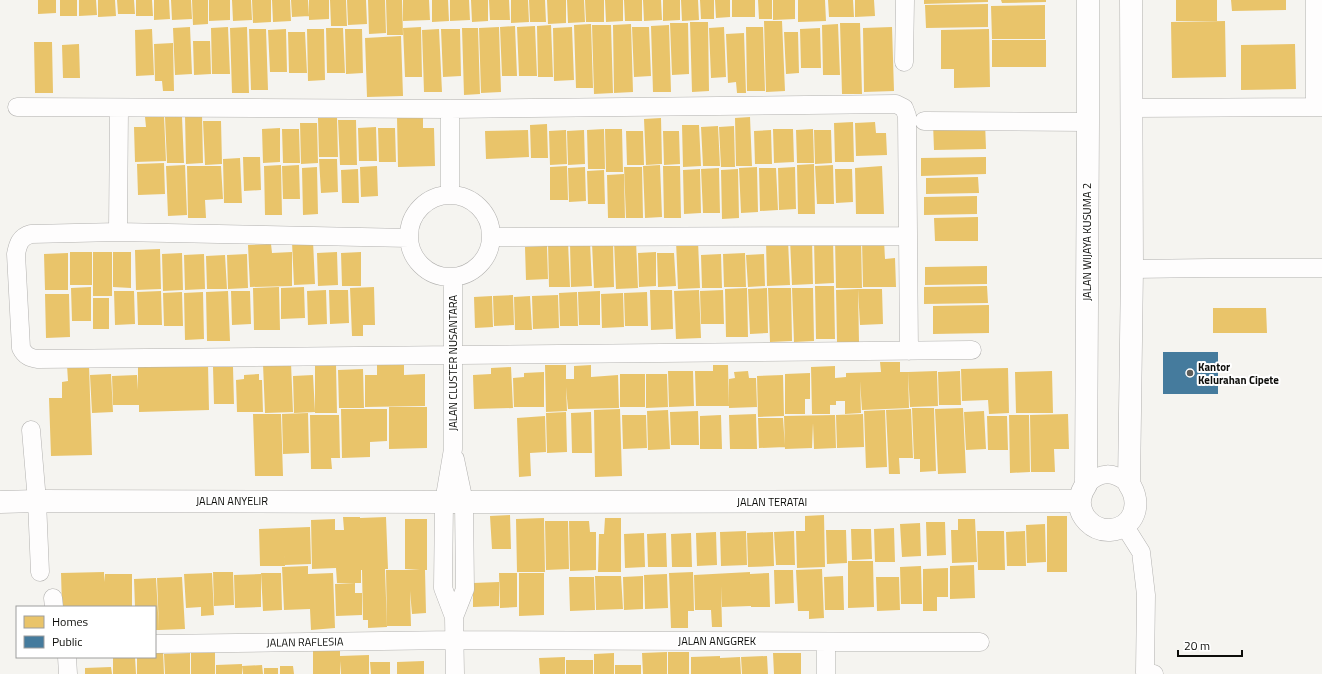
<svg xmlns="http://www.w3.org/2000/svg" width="1322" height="674" viewBox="0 0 1322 674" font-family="'Titillium Web',sans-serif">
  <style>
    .homes { fill: #e9c46a }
    .public { fill: #457b9d }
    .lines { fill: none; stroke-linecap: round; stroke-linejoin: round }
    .street-casing { stroke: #b2b1af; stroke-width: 19 }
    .secondary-casing { stroke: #b2b1af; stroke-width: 23 }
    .street { stroke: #fefdfd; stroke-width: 18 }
    .secondary { stroke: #fefdfd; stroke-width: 22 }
    .poi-dot { fill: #5e5e5a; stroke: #fff; stroke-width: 1.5 }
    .labels { text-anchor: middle; stroke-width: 4; stroke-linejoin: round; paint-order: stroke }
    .street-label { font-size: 11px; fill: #0d0d0a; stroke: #fff }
    .poi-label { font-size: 11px; font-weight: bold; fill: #0d0d0a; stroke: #fff; text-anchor: start }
  </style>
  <rect width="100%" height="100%" fill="#f5f4f0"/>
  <path class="homes" d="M38 0H56V13L38 14Z
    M60 0H77V16H60Z
    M79 0H96L97 15 79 16Z
    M98 0H115L116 16 98 17Z
    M117 0H134L135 14H118Z
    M136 0H152L153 16H136Z
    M154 0H169L170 19 154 20Z
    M171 0H191L192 19 172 20Z
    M192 0H208V24L193 25Z
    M209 0H230V20L209 21Z
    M232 0H251L252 20 233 21Z
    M252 0H271V22L253 23Z
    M272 0H290L291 21 273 22Z
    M291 0H308L309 16 292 17Z
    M309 0H329V19L309 20Z
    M330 0H346L347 26H331Z
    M347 0H366L367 24 348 25Z
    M368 0H385L386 33 369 34Z
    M386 0H402L403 35H387Z
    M403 0H429L430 20 403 21Z
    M432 0H448L449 21 432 22Z
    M450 0H469L470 20 450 21Z
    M471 0H488V21L472 22Z
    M489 0H509L510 20H490Z
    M511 0H528L529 22 511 23Z
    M529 0H545L546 22H530Z
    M547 0H566V23L548 24Z
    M567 0H584L585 22 568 23Z
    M585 0H604V22H586Z
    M605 0H623V21L606 22Z
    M624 0H642V21H625Z
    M643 0H661L662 20 644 21Z
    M663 0H680V20L663 21Z
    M681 0H698L699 20 682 21Z
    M700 0H714V19H701Z
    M715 0H730V17L716 18Z
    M732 0H755V17H732Z
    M758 0H772V19H759Z
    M773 0H795V19L773 20Z
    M798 0H825L826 21 798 22Z
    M828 0H853L854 17H829Z
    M855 0H874L875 16 855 17Z
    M924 0H988V2L924 4Z
    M1001 0H1046V2L1002 3Z
    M1176 0H1217V21H1176Z
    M1231 0H1286V10L1232 11Z
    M988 4V27L926 28 925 5Z
    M1045 5V39H992L991 6Z
    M764 21H782L785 91 766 92Z
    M1225 21 1226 77 1172 78 1171 22Z
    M690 22H708L709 91 692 92Z
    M670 23H688L689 74 672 75Z
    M840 23H860L862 94H842Z
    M591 24 593 88H576L574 25Z
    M631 24 633 92 614 93 613 25Z
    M838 24 840 75H823L822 25Z
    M551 25 553 77H538L537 26Z
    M592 25H611L613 93 594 94Z
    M669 25 671 92H653L651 26Z
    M515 26 517 76H502L500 27Z
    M535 26 537 76H519L517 27Z
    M190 27 192 74 175 75 173 28Z
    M228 27 230 74H212L211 28Z
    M247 27 249 93H232L230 28Z
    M421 27 422 77H405L403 28Z
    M499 27 501 92 481 93 479 28Z
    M572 27 574 80 554 81 553 28Z
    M632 27H649L651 76 634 77Z
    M724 27 726 77 711 78 709 28Z
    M746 27H763L765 91H747Z
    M892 27 894 91 864 92 863 28Z
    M326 28H343L345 73H327Z
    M462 28H478L480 94 464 95Z
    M820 28 821 68H801L800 29Z
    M152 29 154 75 136 76 135 30Z
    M249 29H266L268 90H251Z
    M286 29 287 72H270L268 30Z
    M307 29H324L325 80 308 81Z
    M345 29H362L363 73 346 74Z
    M439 29 442 92H424L422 30Z
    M441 29H460L461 76 443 77Z
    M989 29 990 87 954 88V69H941V30Z
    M288 32H305L307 73H289Z
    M784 32H798L799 73 786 74Z
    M744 33 746 93H737L736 82 728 83 726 34Z
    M401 36 403 96 367 97 365 38Z
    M992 40H1046V67H992Z
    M193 41H210L211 74 194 75Z
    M34 42H52L53 93H35Z
    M173 43 174 91H163L162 81H155L154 44Z
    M79 44 80 78H63L62 45Z
    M1295 44 1296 89 1241 90V45Z
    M202 114 203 163 186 164 185 115Z
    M164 116 166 161 135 162 134 127H146L145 117Z
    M423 116V128H434L435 166 398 167 397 117Z
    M165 117H182L184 163H167Z
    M337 117 338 157H319L318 118Z
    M750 117 752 166H736L735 118Z
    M661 118 662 164 646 165 644 119Z
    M338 120H356L357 165H340Z
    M203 121H221L222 164 205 165Z
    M853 122 854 162H835L834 123Z
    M875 122 876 133H886L887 155 856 156 855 123Z
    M985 122 986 149 934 150 933 123Z
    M300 123H317L318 163 301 164Z
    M547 124 548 158H531L530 125Z
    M682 125H699L701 166 683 167Z
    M718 126 720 166H703L701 127Z
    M734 126 735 167H721L719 127Z
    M376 127 377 161H359L358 128Z
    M280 128V162L263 163 262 129Z
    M378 128H395L396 162H379Z
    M282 129H299L300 163H283Z
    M604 129 605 169H588L587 130Z
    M605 129H622L623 172H606Z
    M773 129H793L794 162 774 163Z
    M813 129 814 163H797L796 130Z
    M528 130 529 157 486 159 485 131Z
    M566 130 567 164 550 165 549 131Z
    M584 130 585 164 568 165 567 131Z
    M771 130 772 164H755L754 131Z
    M814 130H831L832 163 815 164Z
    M626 131H643L644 165H627Z
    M663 131H679L680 164 664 165Z
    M243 157H260L261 190 244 191Z
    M986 157V174L921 176V158Z
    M240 158 242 203H224L223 159Z
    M319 159H337L338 192 321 193Z
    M164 163 165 194 138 195 137 164Z
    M814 164 815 214H798L797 165Z
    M185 165 187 215 168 216 166 166Z
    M281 165 282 215H265L264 166Z
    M299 165 300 199H283L282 166Z
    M660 165 662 217 645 218 643 166Z
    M833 165 834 204H817L815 166Z
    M187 166H221L223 199 205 200 206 218H188Z
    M377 166 378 196 361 197 360 167Z
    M567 166 568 200H550V167Z
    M663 166H680L681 218H664Z
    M882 166 884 214H856L855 168Z
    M317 167 318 214 303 215 302 168Z
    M585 167 586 201 569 202 568 168Z
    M624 167H642L643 218H626Z
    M757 167 758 212 741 213 739 168Z
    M795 167 796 209 779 210 778 168Z
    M719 168 720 213H703L701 169Z
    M759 168H776L778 210 760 211Z
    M358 169 359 203H342L341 170Z
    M700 169 701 213 684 214 683 170Z
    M738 169 739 218 722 219 721 170Z
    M835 169H852L853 202 836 203Z
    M604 170 605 204H588L587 171Z
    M624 174 625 218H608L607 175Z
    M978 177 979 193 926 194V178Z
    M977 196V214L924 215V197Z
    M978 217V241H935L934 218Z
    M861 238 862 288H836L835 239Z
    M790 239H812L813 284 792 285Z
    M833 239 834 283 815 284 814 240Z
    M788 240 790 285 767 286 766 241Z
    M862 240H884L885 259 895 258 896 287H863Z
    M313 241 315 284 294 285 292 242Z
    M614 241H636L638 288 616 289Z
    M676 241H698L700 288 678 289Z
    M548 242H568L570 287H549Z
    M590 242 592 286 571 287 570 243Z
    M592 243H613L614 287 594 288Z
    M271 244 272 253 292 252V286L250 287 248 245Z
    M547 246 548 279 526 280 525 247Z
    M160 249 161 289 136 290 135 250Z
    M70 252H92V285H70Z
    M93 252H112V296H93Z
    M113 252H131V288L113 287Z
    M337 252 338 285 318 286 317 253Z
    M361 252V286H342L341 253Z
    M656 252V286L639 287 638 253Z
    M68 253V290H45L44 254Z
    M182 253 183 290 163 291 162 254Z
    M657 253H674L676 286 658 287Z
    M745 253 746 287H724L723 254Z
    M204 254 205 289 185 290 184 255Z
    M247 254 248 288 228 289 227 255Z
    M721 254 722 288H702L701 255Z
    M764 254 765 286 748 287 746 255Z
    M225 255 227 289H207L206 256Z
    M987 266V284L925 285V267Z
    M815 286H834L835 339H816Z
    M987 286 988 303 924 304V287Z
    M91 287V321H72L71 288Z
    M279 287 280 330H254L253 288Z
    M304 287 305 318 281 319V288Z
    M374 287 375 325H363V336H352L350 288Z
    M747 288 748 337H726L725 289Z
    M767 288 768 333 750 334 748 289Z
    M768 288H791L792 341 770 342Z
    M792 288H813L814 341 794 342Z
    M858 289 859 342H837L836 290Z
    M858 289H882L883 324 860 325Z
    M326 290 327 324 308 325 307 291Z
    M329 290H348L349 323 330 324Z
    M650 290H672L673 329 651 330Z
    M699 290 701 338 676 339 674 291Z
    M723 290 724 324H701L700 291Z
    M114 291H134L135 324 115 325Z
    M161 291 162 325H138L137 292Z
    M228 291 230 341H207L206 292Z
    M231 291H250L251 324 232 325Z
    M600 291V325H579L578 292Z
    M182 292 183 326H164L163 293Z
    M203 292 204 339 185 340 184 293Z
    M577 292 578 326H560L559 293Z
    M647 292 648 326H625L624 293Z
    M623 293 624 327 602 328 601 294Z
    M45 294H69L70 337 46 338Z
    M513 295 514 325 494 326 493 296Z
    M558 295 559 328 533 329 532 296Z
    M492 296 493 327 475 328 474 297Z
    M530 296 532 330H515L514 297Z
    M93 298H109V329H93Z
    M989 305V333L933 334V306Z
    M1213 308H1266L1267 333H1213Z
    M880 362H900V372H908L909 408 862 410 860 381 861 413 845 414V401H836V405H830V414H812L811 367 835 366V378L846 377V373L881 372Z
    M291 363 293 412 265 413 263 364Z
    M208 364 209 410 139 412V405H113L112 376 137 375 138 390V365Z
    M315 364H336L337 413H315Z
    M377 364H404V375L425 374V406L365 407V375H377Z
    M67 365H89L92 455 51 456 49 398H62V382L68 381Z
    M545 365H566V379H574V366L591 365V377L618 375 619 408 568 409 566 387 567 411 546 412Z
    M713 365H728L729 406H696L695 371H713Z
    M213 367H233L234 404H214Z
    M511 367 513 408 474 409 473 375 491 374V368Z
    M1008 368 1009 413 989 414 988 400 962 401 961 369Z
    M363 369 364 408H339L338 370Z
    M668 371H693L694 406 669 407Z
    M748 371 749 378H756L757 407 729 408V379L735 378 734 372Z
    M937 371 938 406 910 407 908 372Z
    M960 371 961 405H939L938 372Z
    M1052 371 1053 413H1016L1015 372Z
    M544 372V407H514L513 378 524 377V373Z
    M810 373V399H805V414H785V374Z
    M111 374 113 412 92 413 90 375Z
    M259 374V380H262L263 412H237L236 380 244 379V375Z
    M620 374H645V407H620Z
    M646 374H667L668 407 646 408Z
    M313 375 315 412 294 413 293 376Z
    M783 375 784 416 758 417 757 376Z
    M389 407H427V448L389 449Z
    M912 408H934L936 471 920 472V459H914Z
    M963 408 966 473 938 474 935 409Z
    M341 409H387V441L370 442V457L342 458Z
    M620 409 622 476 595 477 594 410Z
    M911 409 913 458H899L900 474H889L886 410Z
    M668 410 670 449 648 450 647 411Z
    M885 410 887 467 866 468 864 411Z
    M698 411 699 445H671L670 412Z
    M984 411 986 449 966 450 964 412Z
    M566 412 567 452 547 453 546 413Z
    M591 412 592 453H572L571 413Z
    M308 413 309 453 283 454 282 414Z
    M253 414H281L283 476H255Z
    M756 414 757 449H730L729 415Z
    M863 414 864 447 837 448 836 415Z
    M1068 414 1069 449H1054L1055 472H1031L1030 415Z
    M310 415H339L340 458H331L332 469H311Z
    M622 415H646L647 448 623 449Z
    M721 415 722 449H700V416Z
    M835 415 836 448 814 449 813 423 812 448 785 449 784 416Z
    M1009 415H1029L1030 472 1010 473Z
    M545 416 546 452 530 453 531 476 519 477 517 418Z
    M987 416H1007L1008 450H988Z
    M758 418H783L785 447 759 448Z
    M510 515 511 549H492L490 516Z
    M824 515 825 567 797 568 796 531H805V516Z
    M1047 516H1067V572H1047Z
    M343 517H360V518L386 517 388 569H385L387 627 368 628V620H363L362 570H361V583H337L336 568 312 569 311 520 335 519V530H344Z
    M544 518 545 572H517L516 519Z
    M605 518H621V572H598L599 534H604Z
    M405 519H427V570H425L426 613 412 614 410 591 411 626H387L386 570H420L405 569Z
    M958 519H975L977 562 952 563 951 530H958Z
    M545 521H568L569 569 546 570Z
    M569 521H589L590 532H596V570L570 571Z
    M926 522H945L946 555 927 556Z
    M920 523 921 556 902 557 900 524Z
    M1045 524 1046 562 1027 563 1026 525Z
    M310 527 311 564 285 565 284 528Z
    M284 528 285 566H260L259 529Z
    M894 528 895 562H875L874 529Z
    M851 529H871L872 559 852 560Z
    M826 530H846L847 563 827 564Z
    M746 531 747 565 721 566 720 532Z
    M794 531 795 565H776L774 532Z
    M977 531H1004L1005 570H978Z
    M1025 531 1026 566H1007L1006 532Z
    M716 532 717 565 697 566 696 533Z
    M773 532 774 566 748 567 747 533Z
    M644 533 645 567 625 568 624 534Z
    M666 533 667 567H648L647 534Z
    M691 533 692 567H672L671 534Z
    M848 561H873L874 607 848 608Z
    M974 565 975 598 950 599V566Z
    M308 566V574L333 573 335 628 311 630 310 609 284 610 282 567Z
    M921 566 922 604H901L900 567Z
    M948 568V597H937V611H923V569Z
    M822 569 824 618 809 619V611H798L796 570Z
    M774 570H793L794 603 775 604Z
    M104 572V582L105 574H132V607H68V606H62L61 573Z
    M213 572H233L234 605 214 606Z
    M693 572 694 611H688V628H671L669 573Z
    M750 572V585V574L769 573 770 607H751V606L722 607 721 586 722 627H712L711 610H695L694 575Z
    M212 573 214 615 201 616V607L186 608 184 574Z
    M261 573H281L282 610 263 611Z
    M499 573H517V607L500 608Z
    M519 573H544V615L519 616Z
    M261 574V607L235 608 234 575Z
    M667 574 668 608 645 609 644 575Z
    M595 576H621L623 609 596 610Z
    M643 576V609L624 610 623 577Z
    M843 576 844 610H825L824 577Z
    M182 577 185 629 159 630 157 578Z
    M569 577H594L595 610 570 611Z
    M876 577H899L900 610 877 611Z
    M156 578 159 630H155V607H135L134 579Z
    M499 582V606L473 607V583Z
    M355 583V593H362V615L336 616 335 584Z
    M215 650V674H191V651Z
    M163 651 164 674H137V657H155V652Z
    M313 651H340V656L369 655V674H341L340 661V674H313Z
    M667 652V674H643L642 653Z
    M668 652H689V674H668Z
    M190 653V674H165L164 654Z
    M614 653V674H594V654Z
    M773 653H801V674H774Z
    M720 656V658L740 657 741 674H691V657Z
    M767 656 768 674H742L741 657Z
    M113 657H135L136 674H113Z
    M565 657V674H540L539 658Z
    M566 660H593V674H566Z
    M424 661V674H397V662Z
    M370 662H390V674H371Z
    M242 664V674H216V665Z
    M262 665 263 674H243L242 666Z
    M615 665H641V674H615Z
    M280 666H293L294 674H280Z
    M111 667 112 674H85V668Z
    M264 668H278V674H264Z"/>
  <path class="public" d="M1163 352H1218V394H1163Z"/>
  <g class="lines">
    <g class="street-casing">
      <path id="street" d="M1315 0V107
        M904 62 905 0
        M17 107 450 109 896 104 904 108 907 116 909 351
        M1132 108 1322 107
        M450 109V195
        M924 121 1088 122
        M409 236a41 41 0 1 1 82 0a41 41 0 1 1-82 0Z
        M118 232 119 108
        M492 237 908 236
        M409 238 118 232 31 234C20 237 18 244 16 254L21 348C25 356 30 358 38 359L972 350
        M1132 269 1210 268H1322
        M453 278V449L444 502 443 588 454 617 455 674
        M31 430 37 501 40 572
        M1086 485C1101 471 1113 471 1129 484
        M1124 525 1141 552 1146 595 1145 672 1154 674
        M53 598 54 607
        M454 617 465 589 464 502 455 459
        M155 644 455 640 980 642
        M67 657 68 674
        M826 674V642"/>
    </g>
    <g class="secondary-casing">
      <path id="secondary" d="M1088 0V122L1086 485C1083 489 1081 494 1080 499 1078 516 1093 531 1110 530 1135 528 1142 503 1129 484L1132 269 1131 0
        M0 502 37 501 444 502 1080 501"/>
    </g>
    <use href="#street" class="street"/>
    <use href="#secondary" class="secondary"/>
  </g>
  <circle class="poi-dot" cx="1190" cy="373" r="4"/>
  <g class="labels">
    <g class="street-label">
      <text transform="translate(1087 242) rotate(-90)" y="4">JALAN WIJAYA KUSUMA 2</text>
      <text transform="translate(453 363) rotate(-90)" y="4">JALAN CLUSTER NUSANTARA</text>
      <text x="232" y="505">JALAN ANYELIR</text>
      <text x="772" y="506">JALAN TERATAI</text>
      <text x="717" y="645">JALAN ANGGREK</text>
      <text transform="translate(305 642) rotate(-1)" y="4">JALAN RAFLESIA</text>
    </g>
    <g class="poi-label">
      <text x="1198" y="371">Kantor<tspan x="1198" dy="13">Kelurahan Cipete</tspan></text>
    </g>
  </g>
  <rect x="16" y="606" width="140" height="52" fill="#ffffff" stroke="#9e9e9d"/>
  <rect x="24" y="616" width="20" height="12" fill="#e9c46a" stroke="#9e9e9d"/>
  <text x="52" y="626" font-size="12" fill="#0d0d0a">Homes</text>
  <rect x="24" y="636" width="20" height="12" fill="#457b9d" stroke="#9e9e9d"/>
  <text x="52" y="646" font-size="12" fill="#0d0d0a">Public</text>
  <path d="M1178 650v6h64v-6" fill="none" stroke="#0d0d0a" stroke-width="2"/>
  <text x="1184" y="650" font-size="12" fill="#0d0d0a" stroke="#ffffff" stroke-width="3" paint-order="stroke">20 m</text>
</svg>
